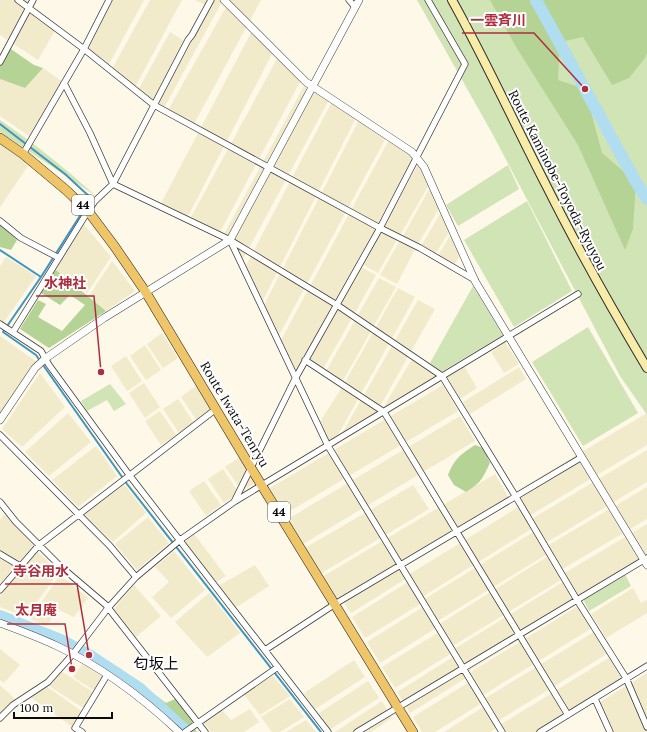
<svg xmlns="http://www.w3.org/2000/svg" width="647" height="732" viewBox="0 0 647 732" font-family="Lora,'Noto Sans JP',serif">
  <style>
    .farmland { fill: #f1ebcb }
    .green { fill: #d1e4b6 }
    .forest { fill: #b6d396 }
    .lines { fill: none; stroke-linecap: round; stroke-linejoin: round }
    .stream { stroke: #3e95c2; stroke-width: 2 }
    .river { stroke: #b1ddf0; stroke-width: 12 }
    .minor-casing { stroke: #3d3d3d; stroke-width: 7 }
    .tertiary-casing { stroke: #3d3d3d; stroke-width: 8 }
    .secondary-casing { stroke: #2c2c2c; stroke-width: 10 }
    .primary-casing { stroke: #1b1b1b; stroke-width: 10 }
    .minor { stroke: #fff; stroke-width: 5.5 }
    .tertiary { stroke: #fff; stroke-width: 7 }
    .secondary { stroke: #f9eba8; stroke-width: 8 }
    .primary { stroke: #eec568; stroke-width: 9 }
    .labels { text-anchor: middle; stroke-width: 4; stroke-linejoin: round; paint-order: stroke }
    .shield { fill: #fff; stroke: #545454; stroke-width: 1 }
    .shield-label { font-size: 12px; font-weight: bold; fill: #0a0a0a }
    .street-label { font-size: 13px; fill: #0a0a0a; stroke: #fff }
    .quarter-label { font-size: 15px; fill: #0a0a0a; stroke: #fff }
    .leader { fill: none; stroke: #ae2e3c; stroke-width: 1.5 }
    .callout-dot { fill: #ae2e3c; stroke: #fff; stroke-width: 1.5 }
    .callout-label { font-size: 14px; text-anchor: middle; font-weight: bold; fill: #ae2e3c; stroke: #fff; stroke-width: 4; stroke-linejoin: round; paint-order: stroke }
  </style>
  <rect width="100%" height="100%" fill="#fdf8e8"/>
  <path class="farmland" d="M0 0H33L29 8 56 29 38 60 0 35Z
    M111 0H144L107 68 84 49Z
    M150 0H182L134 89 111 71Z
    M195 0H223L164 108 137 92 170 32 186 42 207 6Z
    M230 0H261L194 124 168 110Z
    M253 29 274 50 186 220 159 207Z
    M279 55 302 78 220 232 190 219Z
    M43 68 64 83 32 138 0 116V79L25 88Z
    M306 82 330 98 241 263 223 236Z
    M333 100 357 116 261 304 244 269Z
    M360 118 387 136 277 339 264 305Z
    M390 138 416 155 334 302 298 373 281 340Z
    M0 139 32 160 0 207Z
    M420 161 431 181 399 237 383 228Z
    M432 184 441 205 417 246 402 238Z
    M443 209 450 231 434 256 420 248Z
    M82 222 111 257 87 293 56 270Z
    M382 229 398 238 378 273 360 263Z
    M453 231 462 252 453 267 437 257Z
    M401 239 416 247 397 284 380 275Z
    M6 257 36 276 2 325 0 324V266Z
    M112 261 135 291 106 311 89 296Z
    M359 266 376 275 322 371 307 361Z
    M379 278 396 287 341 384 325 373Z
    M398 288 415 297 334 442 327 444 318 425 344 384Z
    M418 300 435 309 379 408 382 410 413 357 440 376 340 437Z
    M162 333 178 358 163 368 147 344Z
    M0 336 37 362 0 414Z
    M505 342 519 364 504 373 491 352Z
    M145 345 161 370 146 380 130 356Z
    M126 356 142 381 127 391 111 366Z
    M464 366 477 388 460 399 447 377Z
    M519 367 526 379 470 414 463 402Z
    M40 373 65 407 22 447 2 429Z
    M144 383 160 407 145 418 129 393Z
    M443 385 458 411 285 514 270 488Z
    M196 386 212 411 197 421 181 397Z
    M178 399 194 423 179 433 163 409Z
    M160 411 176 435 161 445 145 421Z
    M68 413 91 442 49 476 25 452Z
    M647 413V445L529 516 515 492Z
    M460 416 475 441 303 544 288 519Z
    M96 446 117 476 78 507 52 480Z
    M647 450V482L544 544 549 553 436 622 423 600 535 531 533 528 422 597 408 575 520 506 530 520Z
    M240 457 257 481 242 491 225 467Z
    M223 469 239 493 224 503 208 479Z
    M495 474 510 500 399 566 407 578 351 613 342 600 337 603 322 577Z
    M204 481 221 505 206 516 189 491Z
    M124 484 146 513 113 542 84 515Z
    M413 485 429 509 320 574 305 548Z
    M647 487V519L561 570 547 546Z
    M4 514 35 547 20 563 0 550V520Z
    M148 517 169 543 137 570 115 544Z
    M647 524V556L578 598 563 574Z
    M194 534 226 576 216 582 184 541Z
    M174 551 205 590 171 618 152 597 169 582 155 567Z
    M38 552 59 572 26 617 0 607V597L6 586Z
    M550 555 564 578 451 647 438 625Z
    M0 556 16 566 0 585Z
    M255 565 269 586 235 608 218 586Z
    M60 575 88 598 74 617 59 610 46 626 30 619Z
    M566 580 579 602 467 672 454 649Z
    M408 582 422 603 365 638 352 617Z
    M134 585 161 616 136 637 113 610Z
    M633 588 641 603 647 600V613L606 638 591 614Z
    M209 593 240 633 207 657 175 622Z
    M578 606 592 628 480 697 466 675Z
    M423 607 436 628 380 663 367 642Z
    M597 630 610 652 498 721 484 699Z
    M439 632 452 653 395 688 382 667Z
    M0 649 20 665 4 683 0 680Z
    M612 656 626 678 538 732H504L500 725Z
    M453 657 466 678 410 713 397 692Z
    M354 660 365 677 315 709 304 693Z
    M83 663 103 677 95 691 73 677Z
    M60 670 94 693 85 709 49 686Z
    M647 673V732H613L597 704Z
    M273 676 290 696 260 715 242 692Z
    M368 681 379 698 329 730 319 713Z
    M469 682 482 703 435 732H422L413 717Z
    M0 685 16 700 0 713Z
    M46 686 83 712 74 728 30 697Z
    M290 699 304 717 280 732H272L261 717Z
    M382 701 392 718 371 732H335Z
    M485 706 498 727 490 732H444Z
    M221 709 231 720 250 709 259 722 244 732H211L202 720Z
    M306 720 316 732H286Z"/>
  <path class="green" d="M417 0H647V415L620 376 492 133Z
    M0 120C34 143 65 168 96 196L0 132Z
    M508 165 519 189 458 226 446 205Z
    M527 201 572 291 514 327 464 240Z
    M473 286 503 335 441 372 430 363Z
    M588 327 638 413 583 446 532 362Z
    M110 384 126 404 114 411 107 400 87 411 81 401Z
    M625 574 631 586 589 611 583 599Z"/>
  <path class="forest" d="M490 0H647V53L645 58 629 78 612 85 583 37 560 42 558 80 585 89 602 153 636 182 633 229 625 250 578 145 516 47Z
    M8 47 34 65 43 68 25 88 0 79V66Z
    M0 224 13 235 17 240 11 250 0 247Z
    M56 270 106 311 49 348 20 329 38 300 46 304 38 317 62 331 85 305 70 295 60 305 38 291Z
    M475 445 483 448 490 463C482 479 482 482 466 492L454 485 448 475C455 458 460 455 475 445Z
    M118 667 166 703 177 698 197 724 194 728 197 732H182L114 674Z"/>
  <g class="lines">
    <path class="stream" d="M0 124 65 174 92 199 87 206
      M83 211 41 277 3 332 36 355 127 484 321 732
      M0 250 41 277"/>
    <path class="river" d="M536 0 636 182 647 199
      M0 616 61 640 89 655 139 688 187 732"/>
    <g class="minor-casing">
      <path id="minor" d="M18 0 84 49 154 105 380 228 420 248 475 280
        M349 0 355 7
        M0 62 33 0
        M64 83 90 133 113 184 230 240 337 305 442 376 516 497 577 600 626 678 647 727
        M23 154 84 49 109 0
        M0 221 21 238 59 258
        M230 240 328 446 502 732
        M0 324 41 351 49 365 130 476 328 732
        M13 332 88 211 95 201 113 184 188 40 192 35 211 0
        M305 360 384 412 568 715
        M0 435 110 546 136 577
        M0 502 16 522 59 565 106 605 205 732
        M234 502 295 379 380 228 465 64 428 0
        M0 554 20 566
        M0 590 39 545 216 409
        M265 650 335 604 582 457
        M595 699 610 732
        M0 718 13 705 48 682 73 654 108 608 136 577 180 540 234 502 578 294
        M82 732 75 728 107 675
        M185 732 278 667
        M357 732 647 558
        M540 732 647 666"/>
    </g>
    <g class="tertiary-casing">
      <path id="tertiary" d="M224 0 306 82 412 152 424 167 475 281 647 565
        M0 420 35 368 46 358 104 318 230 240 359 0
        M0 623C19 630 38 637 57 646 102 667 143 698 179 732"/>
    </g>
    <g class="secondary-casing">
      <path id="secondary" d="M452 0C486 61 515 125 547 187 578 249 612 309 647 368"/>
    </g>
    <g class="primary-casing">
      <path id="primary" d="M0 138 23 154 66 190 88 211 115 247 145 291 251 468 413 732"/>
    </g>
    <use href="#minor" class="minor"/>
    <use href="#tertiary" class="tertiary"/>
    <use href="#secondary" class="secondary"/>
    <use href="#primary" class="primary"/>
  </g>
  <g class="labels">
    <g class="shield">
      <rect x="72" y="195" width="22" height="20" rx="3"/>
      <rect x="268" y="502" width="22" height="20" rx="3"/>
    </g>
    <g class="shield-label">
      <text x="83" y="209">44</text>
      <text x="279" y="516">44</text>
    </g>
    <g class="street-label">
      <text transform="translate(558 180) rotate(63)" y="5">Route Kaminobe-Toyoda-Ryuyou</text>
      <text transform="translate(235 414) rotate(59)" y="5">Route Iwata-Tenryu</text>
    </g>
    <g class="quarter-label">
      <text x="156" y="669">匂坂上</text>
    </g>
  </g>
  <path class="leader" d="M585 89L534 33H462M101 372L94 296H36M89 655L77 584H5M72 669L65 624H7"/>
  <g class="callout-dot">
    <circle cx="585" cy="89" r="4"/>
    <circle cx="101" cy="372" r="4"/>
    <circle cx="89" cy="655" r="4"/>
    <circle cx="72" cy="669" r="4"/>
  </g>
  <g class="callout-label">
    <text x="498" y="25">一雲斉川</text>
    <text x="65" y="288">水神社</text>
    <text x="41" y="576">寺谷用水</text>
    <text x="36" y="615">太月庵</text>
  </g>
  <path d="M14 712v6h98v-6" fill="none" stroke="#0a0a0a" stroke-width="2"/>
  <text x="20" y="712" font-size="12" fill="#0a0a0a" stroke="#ffffff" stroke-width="3" paint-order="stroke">100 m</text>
</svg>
